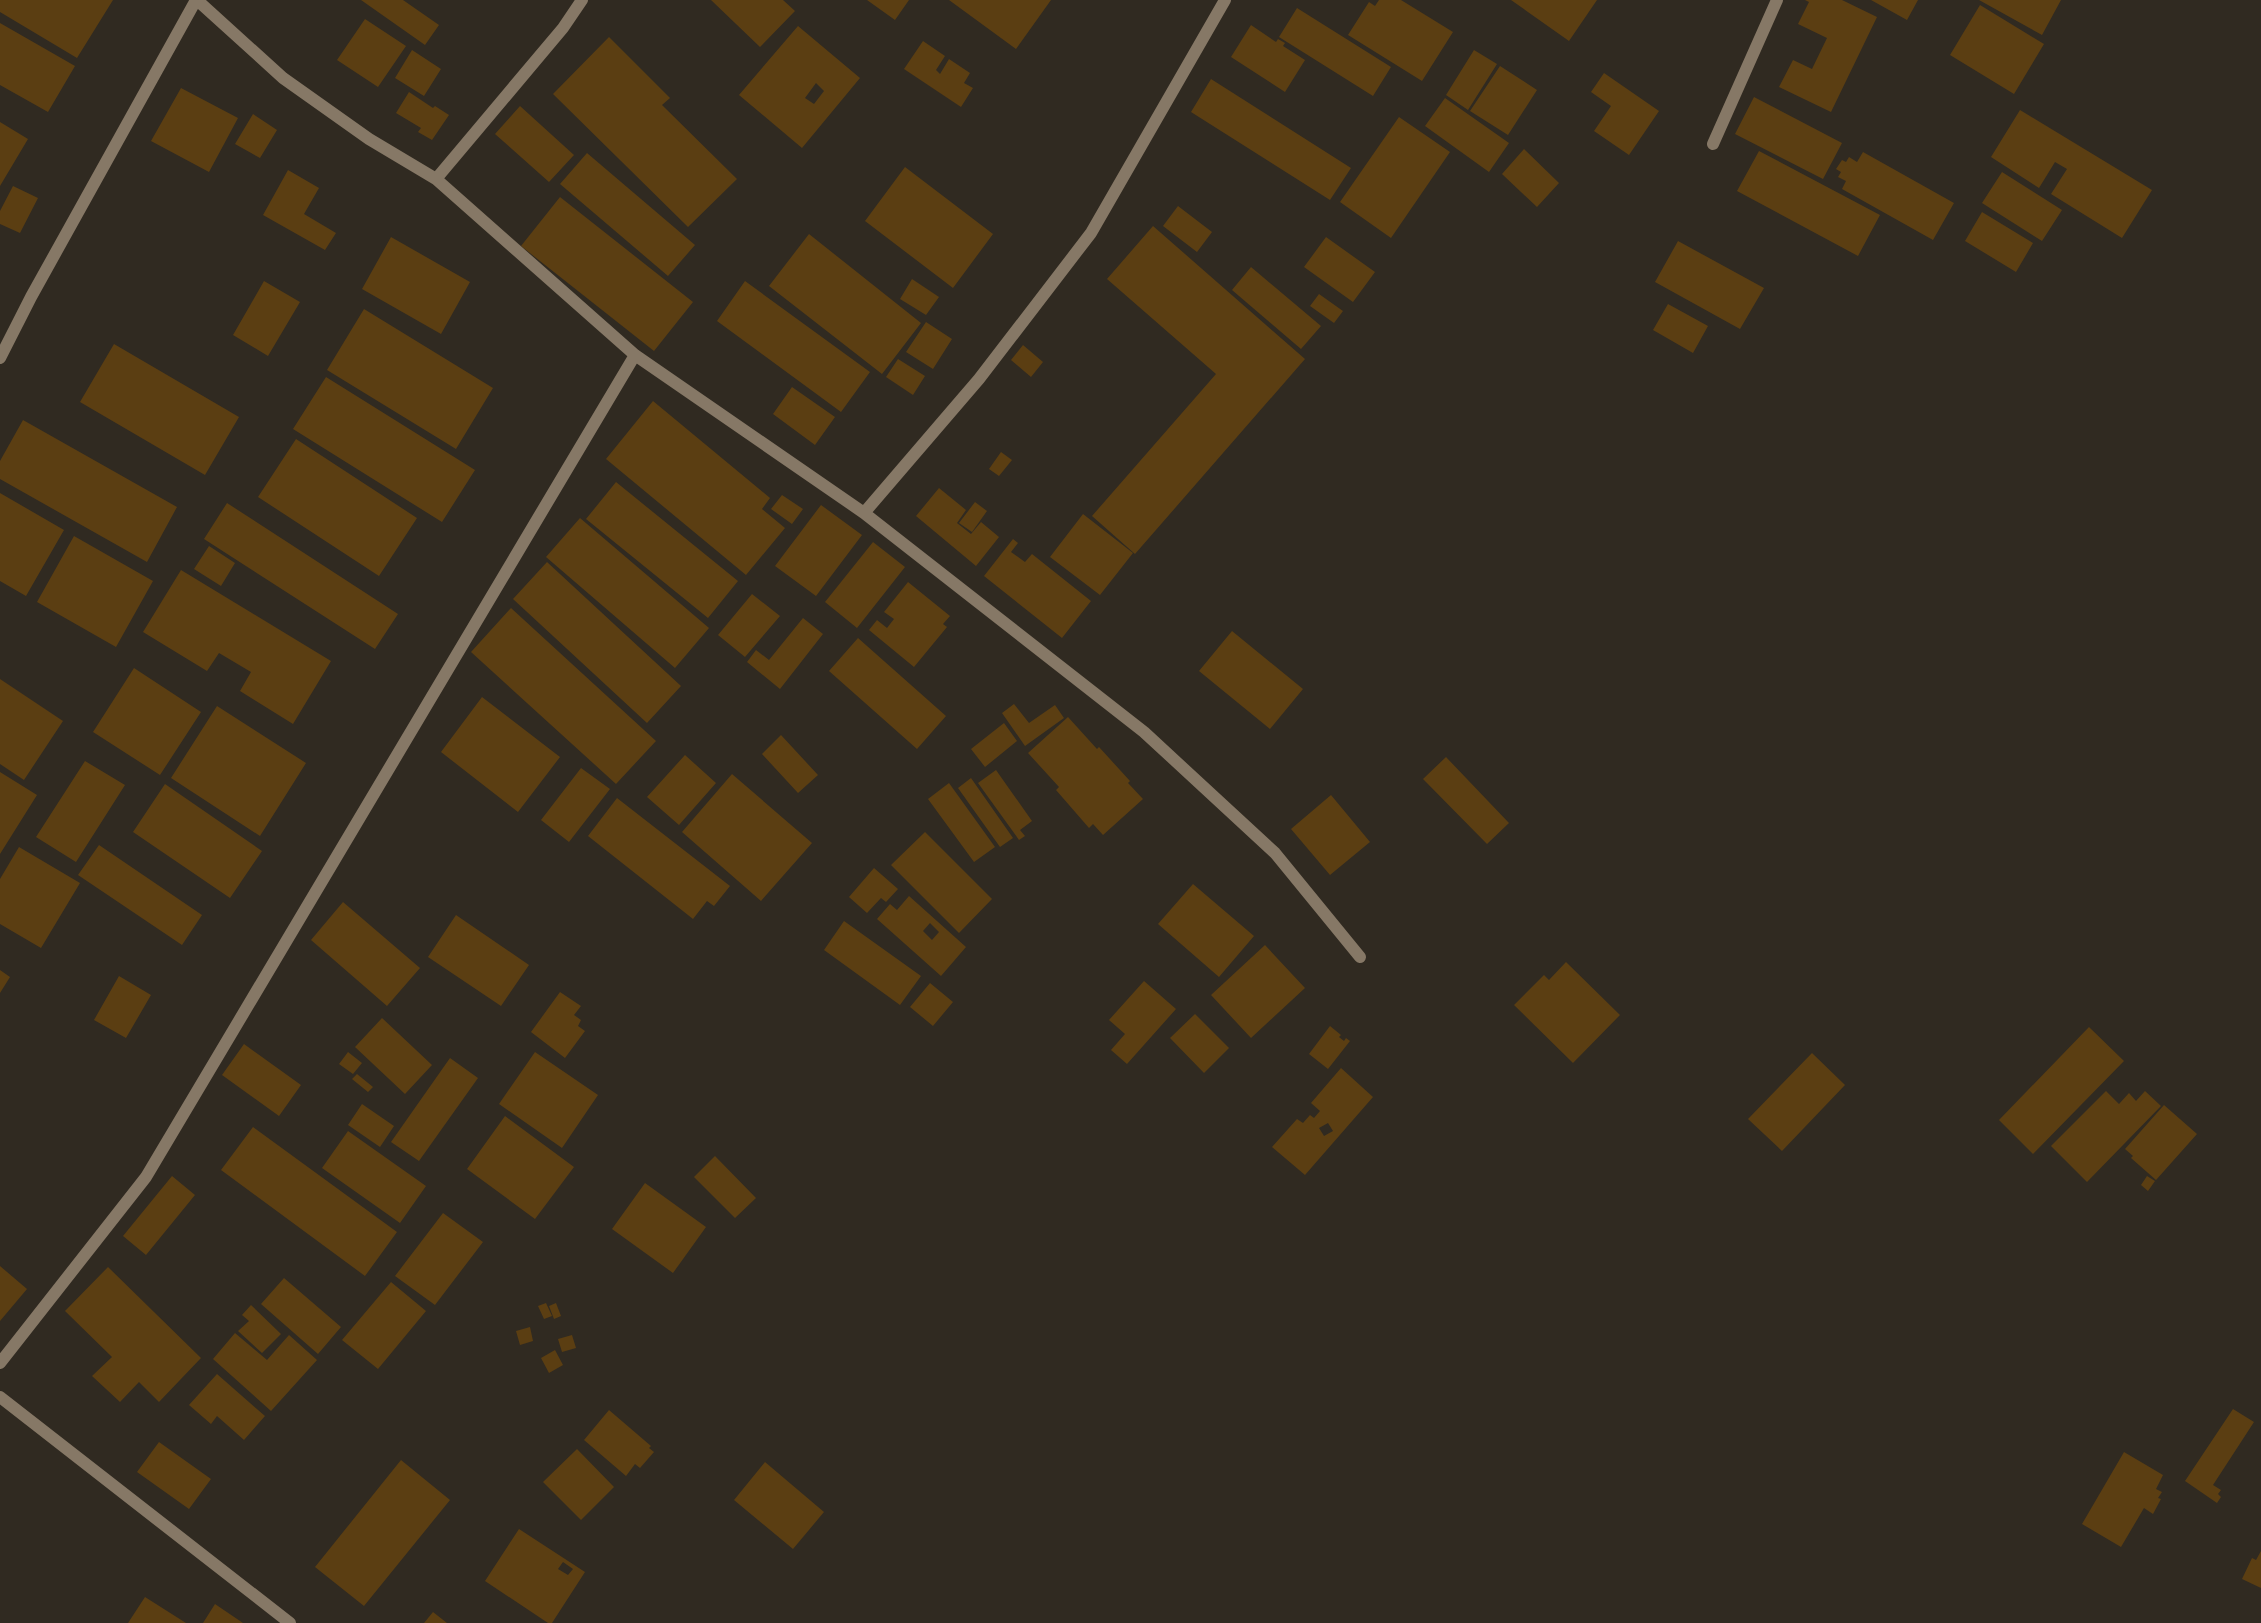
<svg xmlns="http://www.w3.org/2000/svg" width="2261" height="1623" viewBox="0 0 2261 1623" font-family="Merriweather,serif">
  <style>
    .building { fill: #5b3e12; fill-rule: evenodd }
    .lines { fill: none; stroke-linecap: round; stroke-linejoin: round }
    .street { stroke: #867866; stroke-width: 12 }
  </style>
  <rect width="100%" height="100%" fill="#302a21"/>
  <path class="building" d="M0 0H113L77 58 0 12Z
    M361 0H403L439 25 425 45Z
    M711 0H783L795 11 760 47Z
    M867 0H909L895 20Z
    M949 0H1051L1016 49Z
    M1379 0H1401L1453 32 1422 81 1348 35 1369 2 1375 6Z
    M1511 0H1597L1569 41Z
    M1805 0H1842L1877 17 1831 112 1779 87 1793 60 1812 69 1827 38 1798 24 1809 2Z
    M1871 0H1918L1907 20Z
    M1979 0H2061L2042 35Z
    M1980 5 2044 44 2014 94 1950 55Z
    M1297 8 1391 67 1373 96 1279 37Z
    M365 19 406 46 378 87 337 60Z
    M0 23 75 66 48 112 0 85Z
    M1251 25 1276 42 1278 39 1285 43 1283 46 1305 60 1285 92 1231 57Z
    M798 26 860 78 802 148 739 95ZM816 83 824 91 814 104 805 98Z
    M609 37 670 98 662 105 737 179 688 227 553 94Z
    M923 41 945 56 936 70 940 74 949 59 970 73 964 83 973 88 961 107 904 69Z
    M412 50 441 69 424 96 395 78Z
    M1474 50 1497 64 1468 110 1446 95Z
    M1500 66 1537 90 1508 135 1470 111Z
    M1604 73 1659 111 1629 155 1594 131 1611 106 1591 92Z
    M1211 79 1351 168 1330 200 1191 112Z
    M181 88 238 118 209 172 151 141Z
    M409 92 433 108 435 106 449 115 432 140 418 132 421 128 396 113Z
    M1754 97 1842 143 1823 179 1735 134Z
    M1445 98 1509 143 1489 172 1425 126Z
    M520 106 574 155 549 182 495 134Z
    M2020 110 2152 190 2122 238 2051 194 2067 169 2055 162 2039 188 1991 157Z
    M253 114 277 130 260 158 235 144Z
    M1399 117 1450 152 1391 238 1340 202Z
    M0 122 28 139 0 186Z
    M1524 149 1559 183 1537 207 1502 174Z
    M1759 151 1880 215 1858 256 1737 191Z
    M1863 152 1954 203 1933 240 1842 189 1846 181 1838 177 1841 172 1836 169 1842 160 1846 162 1849 157 1857 162Z
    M587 153 695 245 668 276 560 184Z
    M905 167 993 234 953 288 865 221Z
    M288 170 319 188 304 214 336 233 325 250 263 215Z
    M2002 172 2062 210 2042 241 1982 203Z
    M13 186 38 198 20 233 0 224V211Z
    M560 197 693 302 654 351 521 246Z
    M1178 206 1212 232 1197 252 1163 226Z
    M1982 212 2033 243 2016 272 1965 241Z
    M1153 226 1305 359 1135 554 1092 516 1216 374 1107 279Z
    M809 234 921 323 882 374 769 286Z
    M391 237 470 282 441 334 362 289Z
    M1326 237 1375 272 1353 302 1304 267Z
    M1678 241 1764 288 1740 329 1655 282Z
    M1251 267 1321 326 1301 349 1232 290Z
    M912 279 939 297 926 315 900 299Z
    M264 281 300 302 268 356 233 335Z
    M745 281 870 372 841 412 717 321Z
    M1319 294 1343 311 1334 323 1310 306Z
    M1668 304 1708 326 1693 353 1653 330Z
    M364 309 493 388 456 449 327 370Z
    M926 322 952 339 933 369 906 352Z
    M114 344 239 417 205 475 80 402Z
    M1023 345 1043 362 1031 377 1011 360Z
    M898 359 925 376 913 395 886 377Z
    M326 377 475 470 442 522 293 429Z
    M792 387 835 417 815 445 773 414Z
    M653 401 770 498 762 509 785 528 746 575 606 459Z
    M23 420 177 507 147 562 0 479V461Z
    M296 439 417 518 379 576 258 497Z
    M1001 452 1012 460 999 476 989 469Z
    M616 482 738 581 708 618 586 519Z
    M939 488 966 510 957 523 971 534 981 522 999 537 976 566 916 516Z
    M0 493 64 530 26 596 0 581Z
    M782 495 803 509 792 524 771 509Z
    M975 502 987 511 972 532 959 523Z
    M227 503 398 614 375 649 204 539Z
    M821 505 862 535 816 596 775 566Z
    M1083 514 1133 553 1100 595 1050 557Z
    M580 518 709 628 675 668 546 557Z
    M74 536 153 581 116 647 37 602Z
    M1013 539 1018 543 1011 552 1025 562 1032 554 1091 601 1062 638 984 576Z
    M873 542 905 567 857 628 825 602Z
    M209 546 235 563 221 586 194 569Z
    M547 562 681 686 647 723 513 599Z
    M181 570 331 661 293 724 240 691 251 672 219 653 207 671 143 632Z
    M908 582 950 616 943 624 947 627 914 667 869 630 877 620 887 628 894 619 884 612Z
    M752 594 780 616 745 657 718 635Z
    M511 608 656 741 616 784 471 652Z
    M803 618 823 634 780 689 747 662 756 650 769 660Z
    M1232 631 1303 689 1270 729 1199 671Z
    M858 638 946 716 917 749 829 671Z
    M134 668 201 712 160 775 93 732Z
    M0 679 63 721 24 780 0 764Z
    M482 697 560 757 518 812 441 752Z
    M1014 704 1029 723 1055 705 1064 718 1025 746 1002 713Z
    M217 706 306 763 260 836 171 778Z
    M1068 717 1097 749 1099 747 1130 781 1128 783 1143 799 1103 835 1093 824 1089 828 1056 790 1059 787 1028 753Z
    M1004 723 1017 741 985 767 971 749Z
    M781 735 818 775 798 793 762 754Z
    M685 755 716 783 679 825 647 797Z
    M1446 757 1509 823 1487 844 1423 779Z
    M85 761 125 785 76 862 36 837Z
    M581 768 610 789 569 842 541 820Z
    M996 770 1032 821 1020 830 1025 836 1019 840 978 783Z
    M0 772 37 795 0 854Z
    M732 774 812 843 761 901 682 832Z
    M971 778 1013 838 1000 847 958 788Z
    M949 783 995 847 974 862 928 799Z
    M165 784 262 851 230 898 133 832Z
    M1331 795 1370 842 1330 875 1291 829Z
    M617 798 730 886 714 906 707 901 693 919 588 836Z
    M925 832 992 899 959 933 891 865Z
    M99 845 202 915 182 945 78 875Z
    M19 847 80 883 41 948 0 924V879Z
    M874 868 898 889 886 902 881 898 867 913 849 897Z
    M1193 884 1254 936 1219 977 1158 924Z
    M909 896 966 947 941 976 877 919 890 904 897 910ZM930 923 939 932 932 940 923 931Z
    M343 902 420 968 387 1006 311 940Z
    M456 915 529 965 501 1006 428 957Z
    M844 921 921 976 900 1005 824 950Z
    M1265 945 1305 988 1251 1038 1211 995Z
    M1566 962 1620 1015 1573 1063 1514 1005 1544 975 1549 980Z
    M0 970 10 977 0 993Z
    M119 976 151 995 126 1038 94 1020Z
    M1144 981 1176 1009 1127 1064 1111 1050 1125 1034 1109 1020Z
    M930 983 953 1002 933 1026 910 1007Z
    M560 992 581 1006 574 1015 581 1020 578 1026 585 1031 565 1058 531 1032Z
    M1195 1014 1229 1048 1204 1073 1170 1038Z
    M382 1018 432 1065 405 1094 355 1047Z
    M1330 1026 1341 1035 1339 1037 1344 1041 1346 1038 1350 1041 1328 1069 1309 1054Z
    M2089 1027 2124 1061 2033 1154 1999 1120Z
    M244 1044 301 1085 279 1116 222 1075Z
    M348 1052 362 1063 353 1074 339 1064Z
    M535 1052 598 1095 562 1148 499 1104Z
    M1812 1053 1845 1085 1782 1151 1748 1119Z
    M450 1058 478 1078 419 1161 391 1142Z
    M1341 1068 1373 1097 1305 1175 1272 1147 1297 1119 1303 1123 1310 1115 1314 1118 1320 1111 1311 1103ZM1328 1123 1333 1131 1324 1136 1319 1128Z
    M357 1074 373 1087 368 1092 352 1079Z
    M2106 1091 2119 1104 2129 1093 2136 1101 2145 1091 2161 1106 2087 1182 2051 1146Z
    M362 1104 394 1126 380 1147 348 1125Z
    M2164 1105 2197 1134 2156 1180 2131 1158 2133 1156 2125 1149Z
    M505 1116 574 1167 535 1219 467 1169Z
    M253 1127 397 1232 365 1276 221 1170Z
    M348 1131 426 1186 400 1223 322 1168Z
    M715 1156 756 1198 735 1218 694 1177Z
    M172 1176 195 1195 146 1255 123 1236Z
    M2147 1176 2155 1181 2148 1191 2141 1185Z
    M645 1183 706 1227 673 1273 612 1229Z
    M443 1213 483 1242 435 1305 395 1276Z
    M0 1266 27 1289 0 1321Z
    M108 1267 201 1358 159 1402 139 1382 120 1402 92 1376 112 1357 65 1311Z
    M284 1278 341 1327 318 1354 261 1304Z
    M391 1282 426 1311 378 1369 342 1340Z
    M546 1303 552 1316 544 1319 538 1306Z
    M556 1303 561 1316 554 1319 549 1306Z
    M251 1305 281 1334 262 1353 238 1331 249 1321 242 1315Z
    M530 1327 533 1341 520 1345 516 1331Z
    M235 1333 267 1360 289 1335 317 1360 271 1411 213 1359Z
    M572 1335 576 1348 562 1352 558 1339Z
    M555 1350 563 1365 549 1373 541 1358Z
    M217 1374 265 1416 244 1440 217 1416 211 1424 189 1405Z
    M2233 1409 2254 1422 2213 1485 2221 1490 2218 1494 2221 1497 2217 1503 2185 1481Z
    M609 1410 651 1446 649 1448 654 1452 640 1468 635 1464 626 1476 584 1440Z
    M159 1442 211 1479 189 1509 137 1472Z
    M577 1449 614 1487 581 1520 543 1482Z
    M2124 1452 2163 1475 2156 1489 2162 1492 2158 1498 2161 1499 2153 1514 2144 1508 2121 1547 2082 1524Z
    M401 1460 450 1500 364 1606 315 1567Z
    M765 1462 824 1512 793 1549 734 1500Z
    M519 1529 585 1572 552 1623H548L485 1581ZM563 1562 573 1569 568 1575 558 1569Z
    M2261 1551V1588L2242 1579 2252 1558 2256 1560Z
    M145 1597 186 1623H128Z
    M215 1604 243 1623H203Z
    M433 1612 447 1623H424Z"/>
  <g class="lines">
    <path class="street" d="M197 0 283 78 369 139 436 179 635 355 864 513 1144 732 1275 853 1360 957
      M1713 144 1777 0
      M436 179 563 28 582 0
      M0 358 31 297 196 0
      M864 513 979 379 1091 233 1225 0
      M0 1363 146 1177 635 355
      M0 1397 290 1623"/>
  </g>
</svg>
